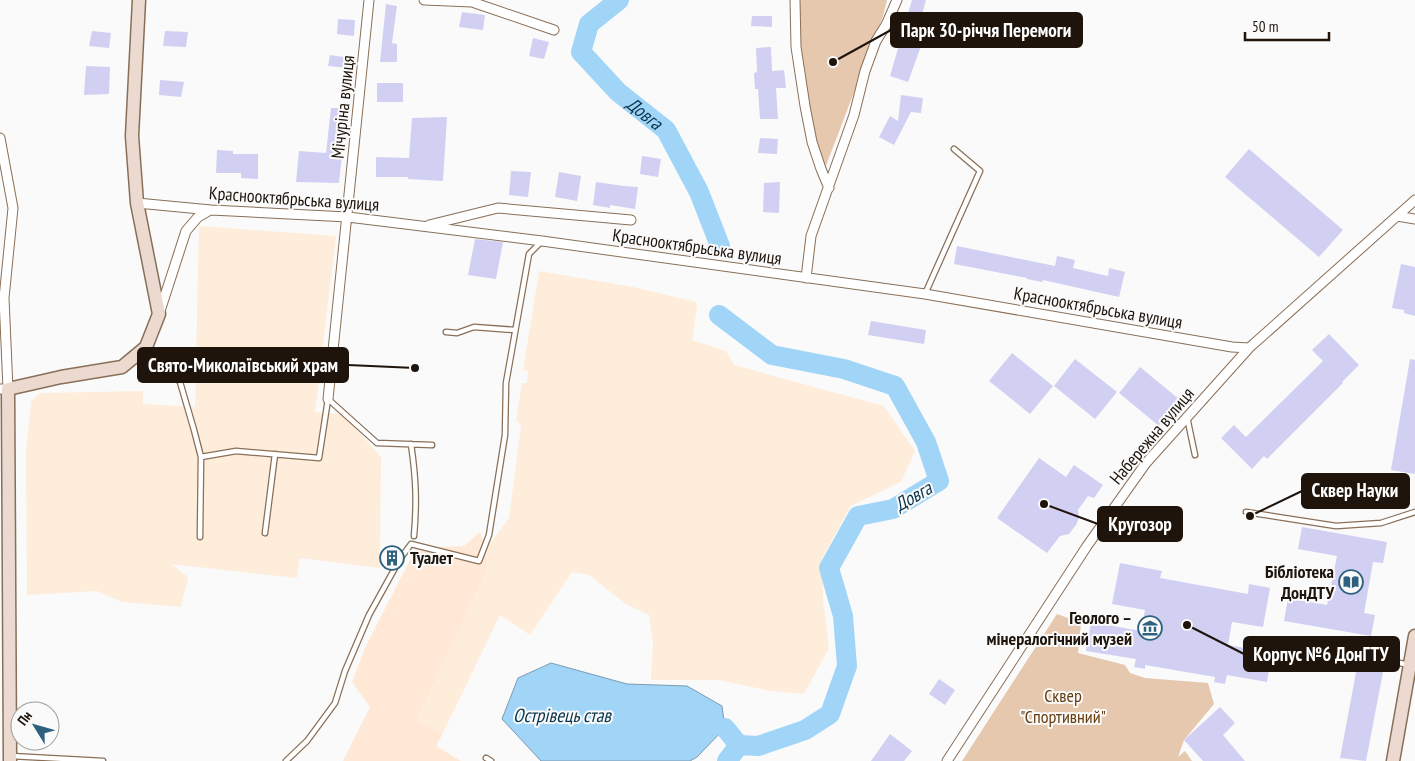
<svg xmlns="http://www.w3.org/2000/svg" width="1415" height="761" viewBox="0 0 1415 761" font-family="'PT Sans Narrow',sans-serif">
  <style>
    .built { fill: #ffe9d6 }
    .industrial { fill: #feeddb }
    .green { fill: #e5c8ae }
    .water { fill: #a1d5f8; stroke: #7a9bb1 }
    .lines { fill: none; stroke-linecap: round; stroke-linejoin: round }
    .river { stroke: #a1d5f8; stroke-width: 20 }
    .building { fill: #d1d0f3 }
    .lane-casing { stroke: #896f57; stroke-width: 7 }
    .street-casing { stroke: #896f57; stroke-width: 11 }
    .secondary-casing { stroke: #896f57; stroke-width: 15 }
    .lane { stroke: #fff; stroke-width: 4.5 }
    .street { stroke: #fff; stroke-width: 9 }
    .secondary { stroke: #ecd9d0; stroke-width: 12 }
    .labels { text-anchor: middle; stroke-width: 4; stroke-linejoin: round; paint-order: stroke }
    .street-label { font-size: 18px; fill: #1e140b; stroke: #fafafa }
    .poi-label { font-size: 18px; font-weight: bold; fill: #1e140b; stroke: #fafafa; text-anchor: end }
    .park-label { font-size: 18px; fill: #663c0e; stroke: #fafafa }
    .water-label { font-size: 19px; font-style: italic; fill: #09344c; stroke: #fafafa }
    .leader { fill: none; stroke: #1e140b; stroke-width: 2 }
    .callout-dot { fill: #1e140b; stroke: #fafafa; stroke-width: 2 }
    .callout { fill: #1e140b; stroke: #1e140b; stroke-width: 2 }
    .callout-label { font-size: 19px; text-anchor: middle; font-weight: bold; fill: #fff }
  </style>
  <rect width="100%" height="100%" fill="#fafafa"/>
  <path class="built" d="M480 532 486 549 488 569 417 720 443 733 436 746 461 761H343L370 707 352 682 365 648 416 548 464 546Z"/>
  <path class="industrial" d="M199 226 336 236 315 412 343 414 381 457 380 568 300 558 297 578 171 564 188 577 181 607 122 602 97 591 27 595 26 453 31 401 40 393 143 391V404L195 407Z
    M539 271 633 287 696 302 697 308 692 340 726 351 734 365 884 406 915 451 901 482 851 506 822 558 823 600 829 648 804 694 771 691 719 680H651L653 643 649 615 626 604 589 575 572 572 530 635 500 615 443 733 417 720 488 569 486 549 509 518 521 426 516 420 522 383H527L528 371 523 370Z"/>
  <path class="green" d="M800 0H887L883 16 824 171 804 86 799 39Z
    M1057 614 1081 623 1078 653 1125 665 1130 673 1145 678 1208 683 1214 704 1184 740 1178 757 1185 751 1192 761H962Z"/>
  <path class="water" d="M551 663 627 684 687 686 722 706 725 728 697 757 690 761H541L502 719 518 678Z"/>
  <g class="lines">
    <g class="river">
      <path id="s1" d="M619 0 589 24 581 52 618 92 666 130 699 192 720 246"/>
      <path d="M719 315 772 355 844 369 895 386 926 442 939 481 893 509 858 516 829 568 843 616 847 666 830 714 805 730 758 746 739 745 727 761"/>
      <path d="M725 728 739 745"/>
    </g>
  </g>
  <path class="building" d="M912 0H926L914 43 921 46 908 82 890 76Z
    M386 4 397 6 392 43 397 44V62H380Z
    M462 12 485 15 483 30 459 27Z
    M752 16H772V27L751 26Z
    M338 19 355 20 354 36 337 34Z
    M92 31 111 33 109 48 89 46Z
    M165 31 188 32 186 47 163 46Z
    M533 38 549 42 544 59 529 56Z
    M771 47 772 71 784 70 786 88H776L778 119H760L758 89H755L754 73 757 72 756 48Z
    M330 55 350 58 348 68 328 66Z
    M86 66 110 67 109 94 84 95Z
    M160 80 184 82 181 97 159 95Z
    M377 83H403V102H377Z
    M901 95 923 98 921 113 911 112 894 145 879 137 890 116 898 121Z
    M331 108H347L339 183 296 182 299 151 326 153Z
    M447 117 443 181 408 179V177H376V157L409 158 412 118Z
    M760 138 778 139 777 154 758 153Z
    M1249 149 1343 230 1319 257 1225 177Z
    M217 150 233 151V154H258V179L241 178V173H216Z
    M642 156 661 159 658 177 640 174Z
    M511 171 531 172 528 197 509 195Z
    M559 172 581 176 577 201 555 197Z
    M596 182 624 186 638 187 635 209 610 205V208L593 205Z
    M780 182 779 213 763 212 764 183Z
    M475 239 503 242 496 279 468 275Z
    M957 246 1055 266 1057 256 1075 260 1073 268 1108 276 1109 268 1125 272 1119 297 1043 280 1042 282 1027 279V278L954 264Z
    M1401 264 1415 267V316L1404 313V310L1392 308Z
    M871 321 926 330 924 344 868 335Z
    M1329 334 1359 365 1342 382 1343 383 1267 459 1264 456 1252 469 1221 438 1234 425 1246 437 1323 361 1312 350Z
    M1012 353 1053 386 1030 414 989 381Z
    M1075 359 1117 392 1095 419 1054 386Z
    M1410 359 1415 360V474L1391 470Z
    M1140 367 1180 400 1159 426 1119 393Z
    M1039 458 1066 477 1074 465 1103 485 1094 498 1088 496 1078 510 1079 518 1076 525 1069 534 1060 536 1047 553 997 518Z
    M1302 527 1387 542 1383 563 1373 562 1364 613 1375 615 1371 636 1284 621 1288 598 1327 605 1337 556 1298 549Z
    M1120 563 1162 571 1160 578 1248 594 1249 584 1270 588 1263 627 1232 622 1228 645 1272 653 1267 682 1227 675 1225 684 1214 682 1215 677 1145 665V669L1134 667 1136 659 1086 651 1091 622 1141 631 1145 610 1112 604Z
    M1357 667 1383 672 1366 761 1340 758Z
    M939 679 955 690 945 705 929 694Z
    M1220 707 1235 723 1223 735 1245 761H1203L1184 740Z
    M890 734 912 751 904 761H871Z"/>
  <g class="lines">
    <g class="lane-casing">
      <path id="lane" d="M925 294 980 171 954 149
        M446 332 457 333 474 327 515 330
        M147 348 180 382 194 430 201 457 200 537
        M328 399 377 443 432 445
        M1187 417 1195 455
        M411 444C416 478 417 502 414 536
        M201 457 236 451 319 458 328 399
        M1111 512 1134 529
        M1246 512 1336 526 1381 523 1415 512
        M265 533 275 454
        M1349 652 1409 665
        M11 756 103 761
        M486 758 491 761
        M286 761 307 741 335 703 345 671 369 615 400 559 411 544 479 561 489 535 505 435 506 383 529 254 541 242"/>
    </g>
    <g class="street-casing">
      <path id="street" d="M424 0 472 2 554 30
        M795 0 796 47 805 106 812 142 821 169 829 188
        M0 138 13 208 4 298 8 389H0
        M137 203 211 210 348 217 542 241 925 294 1232 347 1249 348
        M1397 216 1415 219
        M429 225 498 208 631 220
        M806 278 811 236 854 115 865 71 876 41 886 25 897 0
        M160 311 186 231 198 217 210 210
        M328 399 369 0
        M947 761 1087 546 1146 463 1249 348 1415 200"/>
    </g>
    <g class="secondary-casing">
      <path id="secondary" d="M10 761 8 389 61 377 122 367 146 347 159 314 137 203 132 136 139 0
        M1393 761 1415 636"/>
    </g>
    <use href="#lane" class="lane"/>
    <use href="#street" class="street"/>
    <use href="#secondary" class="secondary"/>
  </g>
  <defs>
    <g id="building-ring" transform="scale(1.25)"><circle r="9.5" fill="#fafafa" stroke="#2d617e" stroke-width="1.5"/><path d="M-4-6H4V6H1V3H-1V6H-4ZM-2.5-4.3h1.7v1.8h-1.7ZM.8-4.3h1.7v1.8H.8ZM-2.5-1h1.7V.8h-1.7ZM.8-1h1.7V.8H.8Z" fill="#2d617e"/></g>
    <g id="library-ring" transform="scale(1.25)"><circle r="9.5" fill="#fafafa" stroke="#2d617e" stroke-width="1.5"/><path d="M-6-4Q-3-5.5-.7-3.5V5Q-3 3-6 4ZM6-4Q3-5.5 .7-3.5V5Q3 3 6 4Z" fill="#2d617e"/></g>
    <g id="museum-ring" transform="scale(1.25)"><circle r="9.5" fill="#fafafa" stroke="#2d617e" stroke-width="1.5"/><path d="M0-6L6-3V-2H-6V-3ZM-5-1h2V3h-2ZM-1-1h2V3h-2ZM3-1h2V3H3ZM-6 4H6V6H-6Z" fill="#2d617e"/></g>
  </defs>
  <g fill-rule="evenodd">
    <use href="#building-ring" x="392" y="558"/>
    <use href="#library-ring" x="1351" y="582"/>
    <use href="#museum-ring" x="1150" y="628"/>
  </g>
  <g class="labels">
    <g class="street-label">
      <text transform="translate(343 107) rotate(-84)" y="6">Мічуріна вулиця</text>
      <text transform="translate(294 199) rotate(4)" y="6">Краснооктябрьська вулиця</text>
      <text transform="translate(697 247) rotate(8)" y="6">Краснооктябрьська вулиця</text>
      <text transform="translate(1098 308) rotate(10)" y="6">Краснооктябрьська вулиця</text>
      <text transform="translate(1152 436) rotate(-50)" y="6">Набережна вулиця</text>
    </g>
    <g class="poi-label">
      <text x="410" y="564" text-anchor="start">Туалет</text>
      <text x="1334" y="578">Бібліотека<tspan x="1334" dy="21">ДонДТУ</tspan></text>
      <text x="1132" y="624">Геолого –<tspan x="1132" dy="21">мінералогічний музей</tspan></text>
    </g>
    <g class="park-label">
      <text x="1063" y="702">Сквер<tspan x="1063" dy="21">"Спортивний"</tspan></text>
    </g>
    <g class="water-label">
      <text dy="7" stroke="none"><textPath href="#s1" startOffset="156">Довга</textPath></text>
      <text transform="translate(913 496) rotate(-30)" y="7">Довга</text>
      <text x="562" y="722">Острівець став</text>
    </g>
  </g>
  <path class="leader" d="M833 62L891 30M415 368L348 365M1250 516L1302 491M1044 504L1098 524M1187 625L1244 654"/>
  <g class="callout-dot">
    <circle cx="833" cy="62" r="5"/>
    <circle cx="415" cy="368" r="5"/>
    <circle cx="1250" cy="516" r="5"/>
    <circle cx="1044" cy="504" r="5"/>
    <circle cx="1187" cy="625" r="5"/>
  </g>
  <g class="callout">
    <rect x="891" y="13" width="191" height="34" rx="5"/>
    <rect x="138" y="348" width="210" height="34" rx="5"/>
    <rect x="1302" y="474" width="107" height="34" rx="5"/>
    <rect x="1098" y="507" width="84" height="34" rx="5"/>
    <rect x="1244" y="637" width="155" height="34" rx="5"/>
  </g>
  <g class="callout-label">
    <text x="986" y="37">Парк 30-річчя Перемоги</text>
    <text x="243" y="372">Свято-Миколаївський храм</text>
    <text x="1355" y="497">Сквер Науки</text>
    <text x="1140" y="531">Кругозор</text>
    <text x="1321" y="661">Корпус №6 ДонГТУ</text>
  </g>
  <g transform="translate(35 726) rotate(307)"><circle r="24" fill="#fafafa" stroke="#a29e9a"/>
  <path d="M0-4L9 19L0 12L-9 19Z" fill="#2d617e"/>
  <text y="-8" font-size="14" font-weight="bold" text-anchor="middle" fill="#1e140b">Пн</text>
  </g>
  <path d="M1245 32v8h84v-8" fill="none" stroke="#1e140b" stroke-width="2.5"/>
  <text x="1252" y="32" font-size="15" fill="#1e140b" stroke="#fafafa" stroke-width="4" paint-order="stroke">50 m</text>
</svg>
